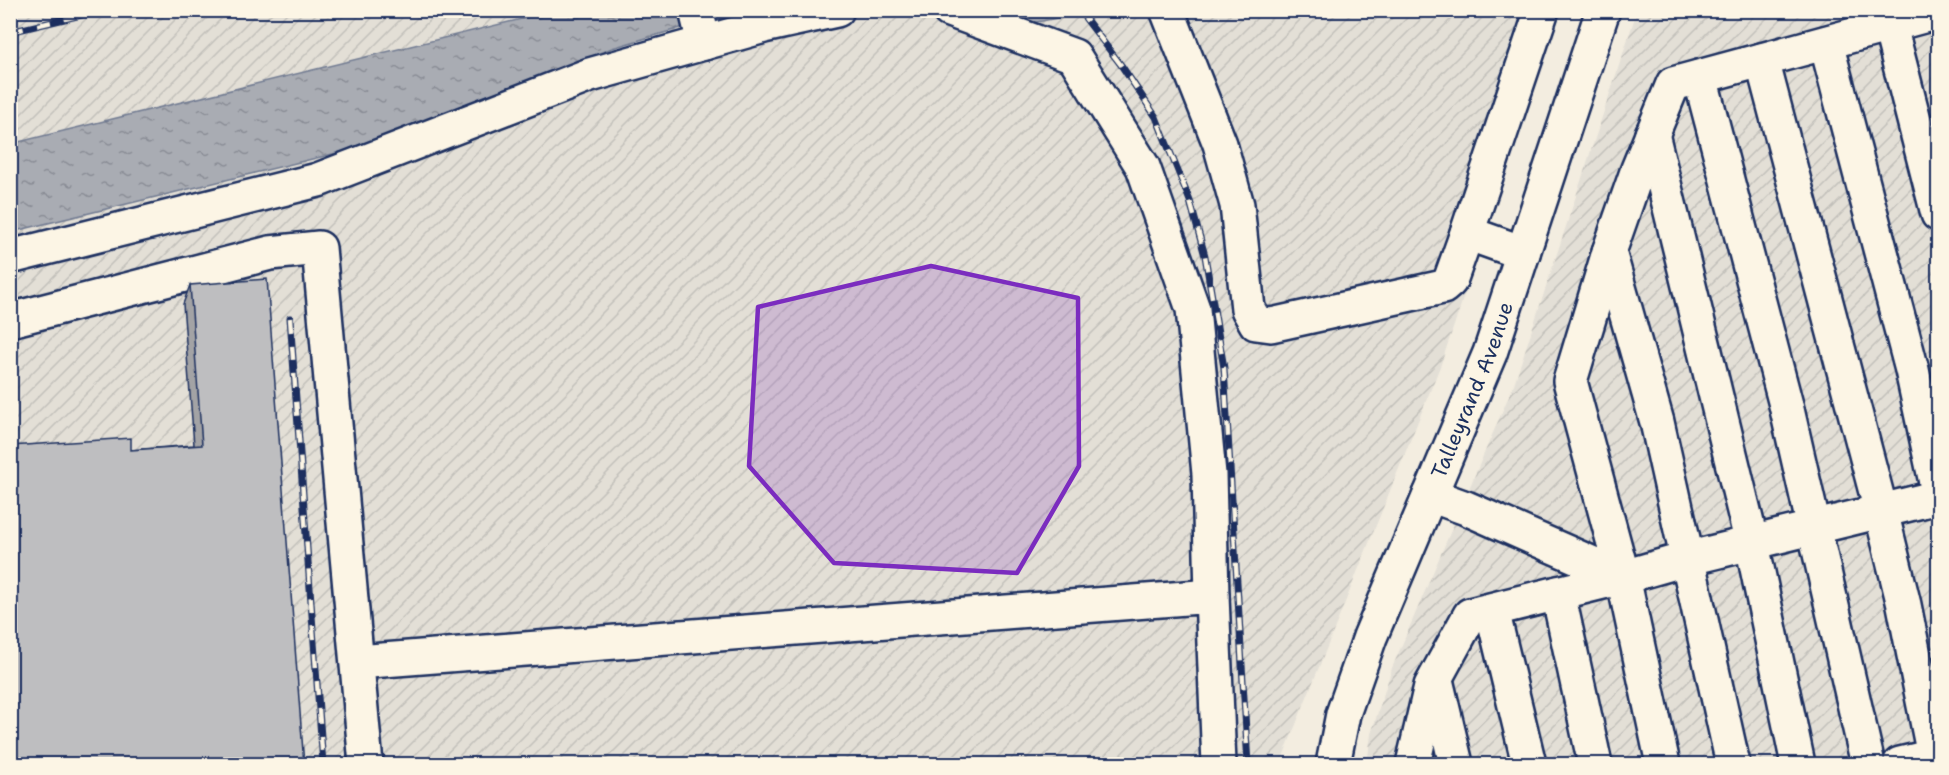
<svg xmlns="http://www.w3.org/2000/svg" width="1949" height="775" viewBox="0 0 1949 775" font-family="'Shantell Sans',sans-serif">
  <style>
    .industrial { fill: url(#industrial-furrows) }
    .water { fill: url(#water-ripples); stroke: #707a91; stroke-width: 1.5 }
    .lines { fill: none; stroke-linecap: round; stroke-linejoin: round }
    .minor-casing { stroke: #1b2f5e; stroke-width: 38 }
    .minor { stroke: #fcf5e5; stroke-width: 33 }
    .rail-casing { stroke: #1b2f5e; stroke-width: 7 }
    .rail { stroke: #fcf5e5; stroke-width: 4.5; stroke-dasharray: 14; stroke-linecap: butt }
    .wall { fill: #a3a3a5; stroke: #1b2f5e; stroke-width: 1.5 }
    .building { fill: #bebec0; stroke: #1b2f5e; stroke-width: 1.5 }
    .marked { fill: #7b2cbf; fill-opacity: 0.2; stroke: #7b2cbf; stroke-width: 4.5; stroke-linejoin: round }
    .labels { text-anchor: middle; stroke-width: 5; stroke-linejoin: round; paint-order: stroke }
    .street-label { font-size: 21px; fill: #1b2f5e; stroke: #fcf5e5 }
  </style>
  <defs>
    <pattern id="industrial-furrows" width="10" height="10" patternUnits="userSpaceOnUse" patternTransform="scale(1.5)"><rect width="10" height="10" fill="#e3dfd6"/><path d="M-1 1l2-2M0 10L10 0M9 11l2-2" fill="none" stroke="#c2c0ba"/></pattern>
    <pattern id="water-ripples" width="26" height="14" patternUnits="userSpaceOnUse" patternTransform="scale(1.5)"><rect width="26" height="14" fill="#a9acb3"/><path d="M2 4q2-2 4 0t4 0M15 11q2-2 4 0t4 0" fill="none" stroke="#898c95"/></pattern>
  </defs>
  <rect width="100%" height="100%" fill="#f3ede0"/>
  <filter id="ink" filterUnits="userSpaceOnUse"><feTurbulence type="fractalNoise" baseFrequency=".0167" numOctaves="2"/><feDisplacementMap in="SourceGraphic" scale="12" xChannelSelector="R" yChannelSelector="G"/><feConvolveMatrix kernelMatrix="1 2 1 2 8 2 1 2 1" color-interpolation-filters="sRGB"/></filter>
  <g filter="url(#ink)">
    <path class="industrial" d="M10 11H1560L1441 364 1280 764H11Z
      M1637 11H1938V764H1367L1371 734 1392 668 1514 384Z"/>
    <path class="water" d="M554 11H761L684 27 612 48 370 145 11 232 10 144Z
      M985 11H1060L1063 17 1016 26Z"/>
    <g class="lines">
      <g class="minor-casing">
        <g id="minor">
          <path d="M696 10 704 43"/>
          <path d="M949 10 1074 56 1143 167 1193 309 1209 474 1212 596"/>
          <path d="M1167 10 1220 144 1237 205 1248 309 1256 323 1271 325 1443 287 1450 281 1467 233"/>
          <path d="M1890 26 1938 214"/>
          <path d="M1826 43 1912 370 1938 492"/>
          <path d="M1762 60 1881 511 1904 605 1934 756"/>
          <path d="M1700 77 1786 405 1868 764"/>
          <path d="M1652 134 1752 544 1798 764"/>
          <path d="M1609 252 1657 422 1733 764"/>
          <path d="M1523 253 1467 233 1542 10"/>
          <path d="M10 257 318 180 590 75 764 26 837 10"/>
          <path d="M10 320 270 253 319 248 366 764"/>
          <path d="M1430 495 1466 508 1623 577 1686 559 1938 497"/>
          <path d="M1558 593 1595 764"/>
          <path d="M1492 610 1529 764"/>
          <path d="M357 662 1212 596 1219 764"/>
          <path d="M1436 680 1456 764"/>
          <path id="s1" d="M1333 764 1343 714 1370 637 1490 353 1603 10"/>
          <path d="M1413 764 1431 686 1470 615 1623 577"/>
          <path d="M1663 764 1623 577 1570 381 1609 252 1638 169 1673 84 1938 12"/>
          <path d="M1900 764 1938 755"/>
        </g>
      </g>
      <use href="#minor" class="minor"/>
      <g class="rail-casing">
        <path id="rail" d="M1079 10 1121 65 1156 117 1190 201 1205 256 1224 368 1248 764
          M10 11 13 10
          M10 32 102 10
          M290 318 323 764"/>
      </g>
      <use href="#rail" class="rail"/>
    </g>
    <path class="wall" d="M190 285 304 765 131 450 194 445 183 304Z"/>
    <path class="building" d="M267 279 304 765H10V446L131 438V450L202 445 190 285Z"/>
  </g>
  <path class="marked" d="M931 266 1078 298 1079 466 1017 573 834 563 749 466 758 307Z"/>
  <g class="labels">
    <g class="street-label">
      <text dy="7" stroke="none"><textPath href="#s1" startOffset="400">Talleyrand Avenue</textPath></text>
    </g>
  </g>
  <rect width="1949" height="775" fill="none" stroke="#fcf5e5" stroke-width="36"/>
  <rect x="18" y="18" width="1913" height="739" fill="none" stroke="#1b2f5e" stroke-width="2" filter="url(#ink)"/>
</svg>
